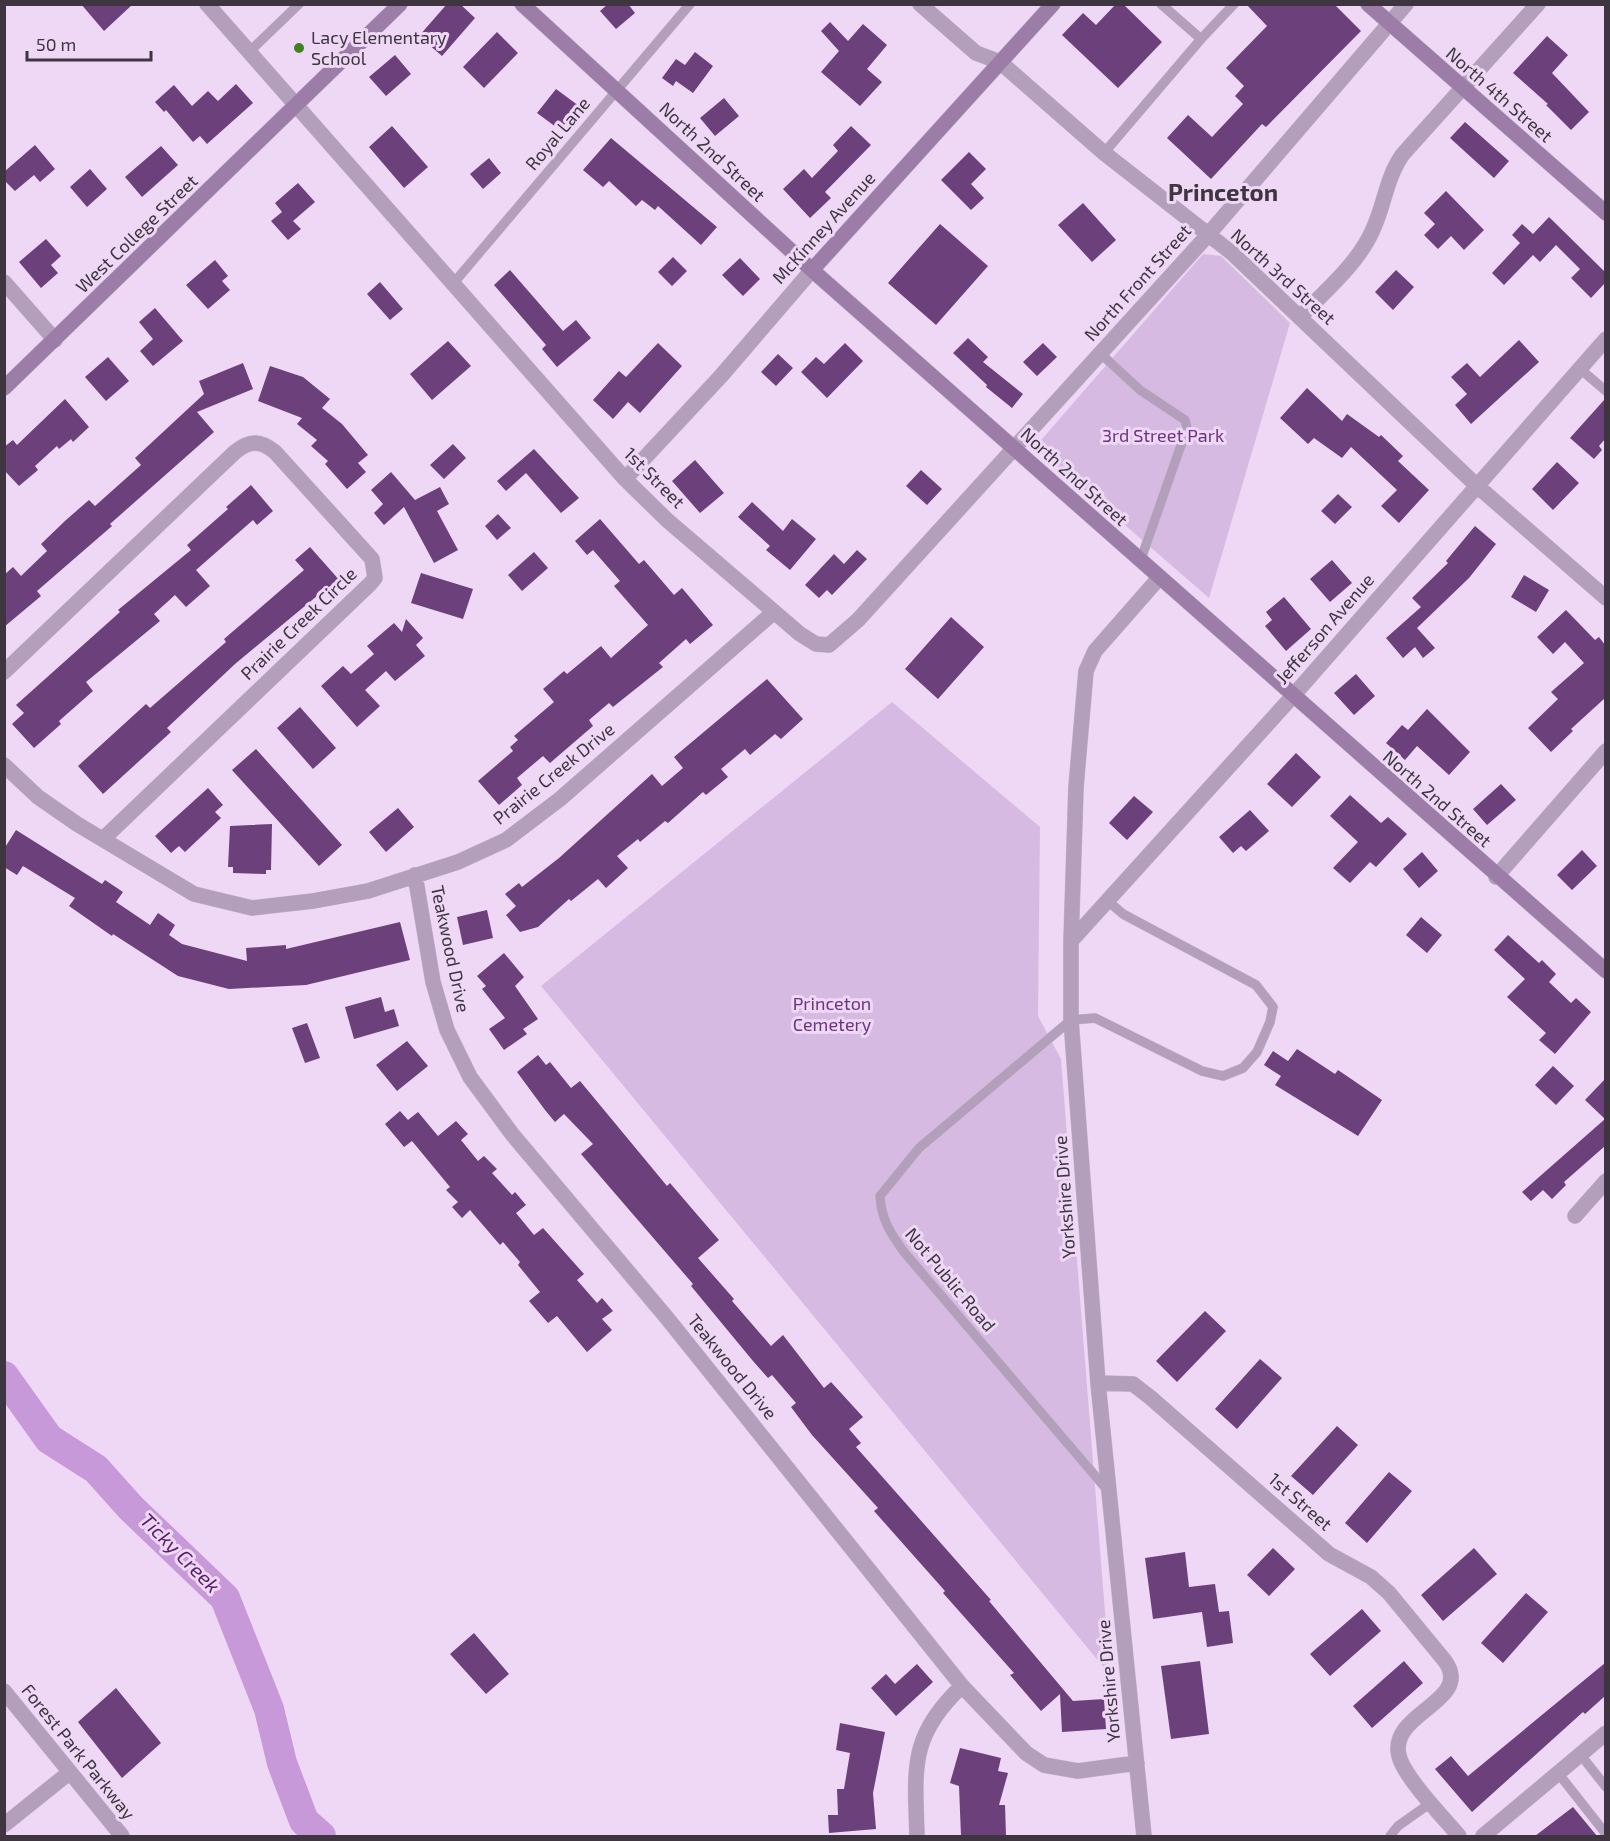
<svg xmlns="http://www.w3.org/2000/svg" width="1610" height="1841" viewBox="0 0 1610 1841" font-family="'Exo 2',sans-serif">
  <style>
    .green { fill: #d7bae2 }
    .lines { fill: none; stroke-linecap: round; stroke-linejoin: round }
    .river { stroke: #c899d9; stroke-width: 30 }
    .building { fill: #6b407b }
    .lane-casing { stroke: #cbb7d2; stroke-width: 10 }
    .street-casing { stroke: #cbb7d2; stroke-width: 16 }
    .secondary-casing { stroke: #cbb7d2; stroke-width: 16 }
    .lane { stroke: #b39ebb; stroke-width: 9 }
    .street { stroke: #b39ebb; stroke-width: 15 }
    .secondary { stroke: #9c7da7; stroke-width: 15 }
    .poi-dot { fill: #43811f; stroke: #eed8f6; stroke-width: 2 }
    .labels { text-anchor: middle; stroke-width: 6; stroke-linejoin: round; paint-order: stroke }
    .poi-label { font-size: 18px; fill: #3e3541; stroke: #eed8f6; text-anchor: start }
    .street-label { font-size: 18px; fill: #3e3541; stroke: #eed8f6 }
    .park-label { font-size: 18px; fill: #6c3380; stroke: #eed8f6 }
    .water-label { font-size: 20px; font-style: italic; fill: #571d6a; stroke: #eed8f6 }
    .district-label { font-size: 24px; font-weight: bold; fill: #3e3541; stroke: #eed8f6 }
  </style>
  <rect width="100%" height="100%" fill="#eed8f6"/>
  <path class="green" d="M1203 254 1221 256 1290 323 1209 598 1035 447Z
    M892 702 1040 827 1038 1016 1061 1059 1110 1675 541 986Z"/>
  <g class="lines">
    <path class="river" d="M4 1376 49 1439 96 1469 131 1508 225 1598 269 1709 282 1763 304 1821 321 1836"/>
  </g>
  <path class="building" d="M81 4H133L104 31Z
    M447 4H460L475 18 442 56 419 36Z
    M608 4H628L635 13 616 29 600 11Z
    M1116 4H1123L1162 42 1118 88 1062 35 1083 13 1096 25Z
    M1246 4H1334L1361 31 1266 127 1262 124 1211 179 1167 138 1188 115 1212 137 1243 104 1235 96 1244 86 1226 68 1267 26Z
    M830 22 848 41 863 24 887 45 867 69 882 82 860 106 821 72 839 51 821 31Z
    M497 32 518 53 484 88 463 67Z
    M1547 36 1568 55 1552 73 1589 112 1571 130 1546 105 1548 104 1513 73Z
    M695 52 713 66 693 93 676 81 673 86 662 78 676 59 685 65Z
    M395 55 411 74 386 96 369 77Z
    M236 84 253 103 207 144 200 136 193 142 166 110 164 112 155 102 174 85 192 106 208 91 218 101Z
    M556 89 579 106 560 130 537 113Z
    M724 98 739 116 715 136 700 118Z
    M1465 122 1509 161 1494 178 1450 138Z
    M392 126 428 167 404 188 369 147Z
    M851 126 871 145 825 192 831 198 810 218 783 189 804 169 812 178 838 151 833 145Z
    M611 138 717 227 701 245 658 206 655 210 642 200 636 206 609 181 603 187 583 170Z
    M35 145 55 169 40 182 34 175 15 191 4 180V172Z
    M161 146 178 165 142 197 125 177Z
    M969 152 986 169 971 184 984 198 971 210 941 180Z
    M489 158 501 173 483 189 470 174Z
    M90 169 107 189 87 207 70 187Z
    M298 183 315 202 293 221 301 229 288 240 271 221 282 212 275 203Z
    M1446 191 1484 230 1464 250 1451 236 1438 249 1424 235 1435 224 1424 213Z
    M1083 203 1116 240 1092 262 1058 225Z
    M1549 217 1605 272V283L1591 298 1571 278 1580 269 1556 245 1540 262 1533 255 1504 285 1492 273 1520 243 1512 235 1522 224 1533 234Z
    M940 224 988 266 936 325 888 283Z
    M46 239 61 256 51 265 58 273 41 288 19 262Z
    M673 257 687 271 672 286 658 272Z
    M740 258 760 279 743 296 722 275Z
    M215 260 228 276 222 281 230 290 208 309 186 285Z
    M510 270 563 331 576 320 591 338 557 367 542 349 546 345 494 285Z
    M1396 270 1414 287 1393 310 1375 292Z
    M380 282 403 309 390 320 367 294Z
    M155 308 183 341 153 366 140 351 153 339 139 322Z
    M968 338 988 357 983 362 1023 394 1012 408 986 387 987 385 953 353Z
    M1519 340 1539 362 1471 424 1455 405 1467 394 1451 377 1467 363 1480 377Z
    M448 341 471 366 432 400 410 374Z
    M658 343 682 366 640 413 628 402 613 419 593 400 619 371 626 377Z
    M845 343 863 361 827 398 801 372 816 357 824 364Z
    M1043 343 1057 357 1037 376 1023 362Z
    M778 354 793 368 776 386 761 372Z
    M108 357 129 381 106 401 85 377Z
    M243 363 253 389 197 412 214 432 110 524 112 526 37 591 41 596 4 627V575L13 567 21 576 47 551 41 544 66 520 89 500 95 506 141 465 135 458 204 394 199 381Z
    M270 366 303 377 330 399 322 408 342 424 368 455 358 463 366 472 347 489 325 464 328 461 311 446 317 440 297 424 302 418 258 401Z
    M1307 388 1342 421 1347 414 1379 437 1381 435 1403 456 1398 461 1429 490 1399 523 1381 506 1397 490 1351 447 1342 458 1314 438 1308 444 1280 418Z
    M65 399 89 427 73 442 71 439 59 449 57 446 35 466 38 470 19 486 4 470V447L13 440 17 445Z
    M1605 399V439L1599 446 1602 450 1594 459 1570 438Z
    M453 444 466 458 444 479 430 465Z
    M534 449 579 498 561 513 526 473 506 491 497 481Z
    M695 460 724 493 700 513 672 481Z
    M1557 462 1579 483 1553 510 1532 489Z
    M921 470 942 489 927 505 906 486Z
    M391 472 415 500 440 487 449 504 437 511 458 550 434 563 404 507 384 525 374 513 383 504 371 490Z
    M251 485 273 511 257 525 253 520 196 570 210 586 186 607 175 595 154 614 160 621 86 682 93 691 59 721 61 724 34 748 12 724 24 713 16 705 120 612 118 610 191 550 187 545 228 509 226 507Z
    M1338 494 1352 507 1335 524 1321 511Z
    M752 502 783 531 792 519 816 539 790 570 766 550 770 546 738 517Z
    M498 514 511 528 497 540 485 526Z
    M600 519 639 564 644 560 674 595 682 588 713 625 690 644 686 639 659 663 663 667 613 707 609 703 589 720 593 726 550 763 543 756 517 778 522 785 499 805 478 781 513 751 510 747 518 740 514 736 554 702 543 689 564 671 567 674 601 646 611 658 648 625 614 586 620 581 593 550 587 555 575 541Z
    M1475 526 1496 544 1469 578 1417 628 1435 648 1423 658 1415 647 1403 658 1386 638 1421 607 1412 598 1448 563 1446 561Z
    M310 547 341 582 326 595 323 591 235 664 167 728 171 732 103 794 78 766 146 704 150 708 226 642 224 639 304 570 295 560Z
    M857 550 867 559 832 595 827 590 819 598 805 585 834 554 844 564Z
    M534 552 548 568 522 591 508 575Z
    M1332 560 1352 583 1330 602 1310 579Z
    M421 573 473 589 463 619 411 603Z
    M1524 575 1549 590 1536 612 1511 597Z
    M1284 597 1311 629 1286 651 1265 626 1272 620 1266 612Z
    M1566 610 1595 640 1599 637 1605 645V698L1571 729 1573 731 1551 752 1528 728 1558 699 1551 692 1584 663 1565 642 1553 654 1537 637Z
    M951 617 984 647 938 699 905 669Z
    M406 619 423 638 416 645 425 656 395 681 386 671 365 690 380 706 357 727 321 686 343 666 351 674 374 654 367 646 394 623 402 632Z
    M1356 674 1375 696 1354 715 1334 693Z
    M767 679 803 719 781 739 775 734 750 755 745 749 721 769 728 777 706 795 703 792 668 823 665 821 640 842 638 839 617 856 628 868 606 888 598 879 571 901 569 899 538 927 520 932 506 915 516 906 505 894 519 883 522 887 559 858 652 774 662 786 683 768 674 757Z
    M300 707 336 748 313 769 277 728Z
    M1427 709 1470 752 1449 775 1417 746 1405 760 1386 743 1402 725 1408 730Z
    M256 749 342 845 319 866 232 770Z
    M1296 753 1321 777 1292 807 1267 784Z
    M1501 784 1516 800 1487 825 1473 809Z
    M208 788 223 805 215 812 221 818 185 852 179 846 171 853 155 836Z
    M1350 795 1381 823 1388 817 1407 834 1376 867 1370 862 1350 883 1333 868 1358 842 1330 816Z
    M1134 796 1153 812 1127 840 1109 823Z
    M398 808 414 827 386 852 369 832Z
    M1250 810 1269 831 1246 851 1241 846 1233 853 1219 837Z
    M272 824 271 870H266V874L233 873V867H228L230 826Z
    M16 830 102 884 105 880 123 892 116 902 150 925 158 913 175 925 169 935 182 944 247 961 246 948 286 945V949L400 922 410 960 306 985 229 989 178 976 113 934 112 936 69 906 75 898 23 866 17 875 4 867V849Z
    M1582 850 1597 866 1572 890 1557 875Z
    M1422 852 1438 871 1419 888 1403 869Z
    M487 910 493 938 463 945 457 917Z
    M1421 917 1442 935 1427 953 1406 935Z
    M1508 935 1539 963 1542 960 1556 974 1549 982 1571 1003 1576 998 1591 1012 1555 1054 1539 1040 1546 1033 1507 997 1525 979 1494 950Z
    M504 953 524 977 515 986 538 1019 523 1029 527 1034 504 1050 489 1029 505 1018 482 989 486 986 477 976Z
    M381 997 385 1012 394 1009 399 1026 354 1039 345 1007Z
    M307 1023 320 1058 305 1063 292 1028Z
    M407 1041 428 1066 397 1091 376 1065Z
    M1297 1049 1335 1074 1338 1070 1382 1100 1358 1136 1275 1085 1281 1076 1264 1065 1273 1051 1288 1061Z
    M538 1055 546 1065 550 1062 571 1088 580 1081 667 1186 670 1183 700 1218 719 1240 698 1258 734 1299 732 1301 771 1346 783 1335 824 1388 831 1382 863 1417 849 1429 861 1443 856 1447 991 1600 989 1601 1073 1701 1104 1699 1106 1729 1062 1732 1060 1694 1041 1711 1010 1675 1014 1673 943 1593 945 1591 874 1511 878 1508 812 1435 791 1407 796 1403 772 1375 768 1378 753 1361 691 1286 693 1284 581 1154 593 1144 564 1114 555 1122 545 1110 517 1072Z
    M1553 1066 1574 1086 1556 1105 1535 1085Z
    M1605 1079V1146L1564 1182 1566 1185 1552 1199 1543 1190 1531 1201 1522 1192 1605 1119 1585 1100Z
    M400 1111 408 1120 418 1112 438 1136 456 1121 468 1134 461 1140 478 1161 484 1156 497 1169 492 1173 512 1195 515 1192 526 1205 516 1213 534 1235 543 1228 584 1274 577 1280 597 1303 602 1298 613 1311 602 1319 612 1330 587 1352 557 1316 548 1323 529 1301 540 1292 518 1265 520 1262 503 1242 500 1245 470 1210 462 1218 452 1207 458 1202 446 1190 450 1187 412 1141 404 1147 385 1124Z
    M1205 1311 1226 1331 1177 1382 1156 1361Z
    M1260 1359 1282 1378 1237 1429 1215 1409Z
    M1337 1426 1358 1445 1313 1495 1291 1476Z
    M1389 1472 1412 1491 1367 1543 1345 1523Z
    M1273 1548 1295 1569 1269 1596 1247 1575Z
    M1474 1548 1497 1574 1443 1621 1421 1595Z
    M1185 1552 1189 1587 1215 1584 1219 1612 1229 1611 1233 1643 1207 1647 1202 1612 1153 1619 1145 1558Z
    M1526 1593 1548 1612 1503 1663 1481 1643Z
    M1362 1609 1381 1631 1330 1676 1310 1654Z
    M474 1633 509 1674 486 1694 450 1654Z
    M1200 1661 1209 1734 1171 1739 1161 1666Z
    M1404 1661 1423 1683 1372 1728 1353 1706Z
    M1605 1663V1696L1585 1714 1583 1712 1472 1812 1435 1769 1451 1756 1468 1776Z
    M917 1664 933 1682 896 1716 871 1688 886 1674 895 1684Z
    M116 1688 161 1743 122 1778 78 1722Z
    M840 1723 885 1732 873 1793 876 1829 829 1833 828 1815H838L837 1789H844L850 1753 836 1750Z
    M960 1748 1001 1758 998 1771 1008 1773 999 1805H1005L1006 1836H961L959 1786 950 1783Z
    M1573 1807 1597 1836H1535Z"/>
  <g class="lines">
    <g class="lane-casing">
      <path id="lane" d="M1201 39 1234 4
        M248 53 299 4
        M1104 153 1201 39 1161 4
        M452 285 690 4
        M1101 354 1140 390 1185 420 1187 428 1140 562
        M1579 368 1606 391
        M1109 1492 904 1252C891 1234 881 1219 880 1196L919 1148 1071 1020 1095 1018 1202 1071 1223 1076 1243 1068 1257 1052 1270 1022 1273 1007 1256 985 1123 914 1109 902
        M1580 1754 1606 1787
        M1558 1773 1606 1834
        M1390 1836 1398 1826 1432 1802"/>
    </g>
    <g class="street-casing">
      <path id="street" d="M207 4 625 479 667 520 800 634 816 644 829 645 858 620 1207 236 1406 4
        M920 4 976 53 1000 62 1104 153 1232 253 1476 485 1606 598
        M4 282 55 340
        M1300 317C1326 290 1360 262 1374 227 1385 202 1387 176 1403 154L1538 4
        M625 479 721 376 812 270
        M4 672 235 452C250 440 260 440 275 452L372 559 375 578 370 584 103 839
        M4 765 38 797 77 824 194 894 252 908 313 901 368 891 458 862 506 840 560 799 774 612
        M415 875 433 982 447 1030 470 1077 512 1134 667 1318 962 1686 1026 1753 1044 1765 1078 1771 1137 1763
        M1496 877 1606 751
        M1071 941 1292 697 1606 339
        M1575 1216 1606 1181
        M1098 1383 1133 1384 1151 1398 1329 1554 1371 1577 1389 1593 1445 1661C1474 1702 1388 1712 1399 1756 1404 1777 1444 1818 1459 1836
        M4 1691 122 1836
        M4 1825 70 1772
        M917 1836C915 1768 909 1736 962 1686
        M1144 1836 1098 1383 1071 1020V941L1076 787 1086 671 1095 651 1159 578
        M1483 1836 1606 1733"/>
    </g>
    <g class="secondary-casing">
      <path id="secondary" d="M522 4 812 270 1606 971
        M1368 4 1606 213
        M812 270 1053 4
        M4 388 400 4"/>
    </g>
    <use href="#lane" class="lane"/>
    <use href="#street" class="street"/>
    <use href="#secondary" class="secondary"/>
  </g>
  <circle class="poi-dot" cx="299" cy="48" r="6"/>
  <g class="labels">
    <g class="poi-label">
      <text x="311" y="44">Lacy Elementary<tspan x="311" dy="21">School</tspan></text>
    </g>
    <g class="street-label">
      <text transform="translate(1499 95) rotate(41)" y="6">North 4th Street</text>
      <text transform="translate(558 134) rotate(-50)" y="6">Royal Lane</text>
      <text transform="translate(712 152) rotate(43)" y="6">North 2nd Street</text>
      <text transform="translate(824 228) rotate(-48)" y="6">McKinney Avenue</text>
      <text transform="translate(137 234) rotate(-44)" y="6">West College Street</text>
      <text transform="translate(1283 277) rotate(42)" y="6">North 3rd Street</text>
      <text transform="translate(1138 283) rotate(-48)" y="6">North Front Street</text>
      <text transform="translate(1074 477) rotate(42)" y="6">North 2nd Street</text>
      <text transform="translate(654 478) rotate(45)" y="6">1st Street</text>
      <text transform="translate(299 624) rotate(-44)" y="6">Prairie Creek Circle</text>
      <text transform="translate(1325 629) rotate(-49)" y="6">Jefferson Avenue</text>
      <text transform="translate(554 774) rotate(-39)" y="6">Prairie Creek Drive</text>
      <text transform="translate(1437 799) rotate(41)" y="6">North 2nd Street</text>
      <text transform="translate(450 949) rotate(78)" y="6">Teakwood Drive</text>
      <text transform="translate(1065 1197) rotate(-94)" y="6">Yorkshire Drive</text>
      <text transform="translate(950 1280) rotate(50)" y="6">Not Public Road</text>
      <text transform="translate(732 1367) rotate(51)" y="6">Teakwood Drive</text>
      <text transform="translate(1300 1502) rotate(41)" y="6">1st Street</text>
      <text transform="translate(1109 1681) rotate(-95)" y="6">Yorkshire Drive</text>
      <text transform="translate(78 1752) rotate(51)" y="6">Forest Park Parkway</text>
    </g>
    <g class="park-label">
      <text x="1163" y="442">3rd Street Park</text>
      <text x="832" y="1010">Princeton<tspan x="832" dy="21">Cemetery</tspan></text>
    </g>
    <g class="water-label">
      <text transform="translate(180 1553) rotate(45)" y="7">Ticky Creek</text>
    </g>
    <g class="district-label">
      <text x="1223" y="201">Princeton</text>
    </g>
  </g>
  <rect width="1610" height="1841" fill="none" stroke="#3e3541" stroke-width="12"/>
  <path d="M27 51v9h124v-9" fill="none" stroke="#3e3541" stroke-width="3"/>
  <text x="36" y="51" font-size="18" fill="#3e3541" stroke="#eed8f6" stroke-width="4.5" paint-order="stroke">50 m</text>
</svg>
